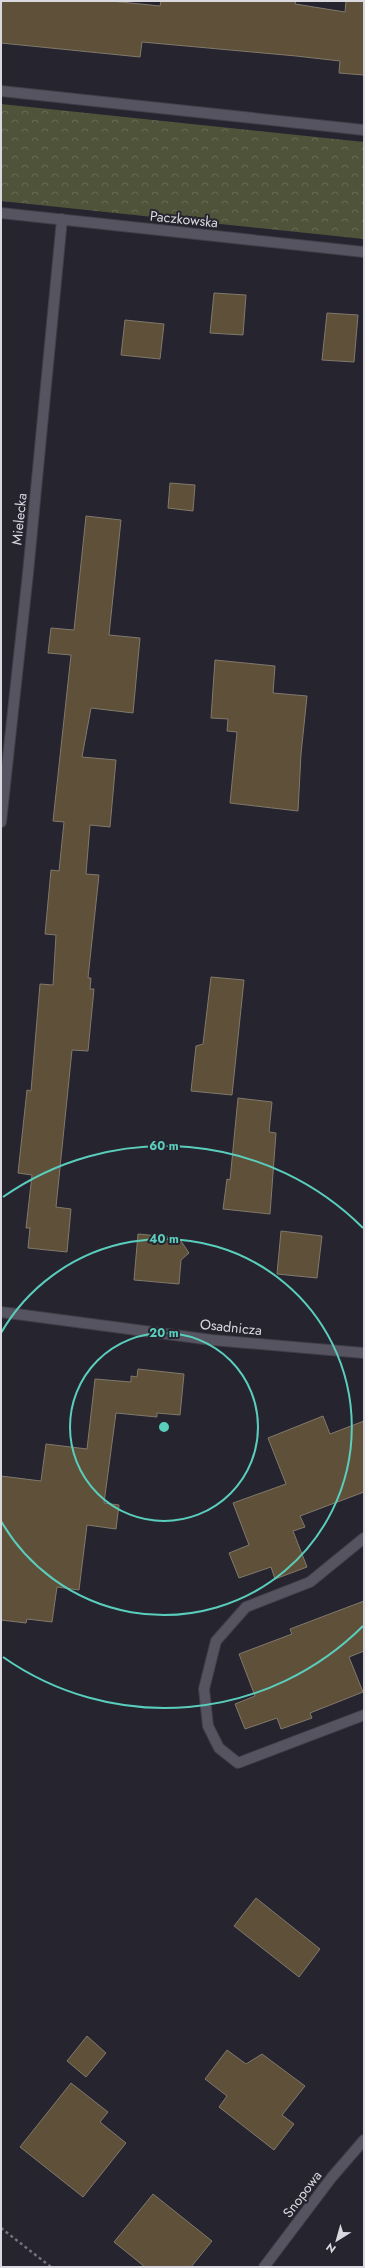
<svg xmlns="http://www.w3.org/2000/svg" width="365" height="2268" viewBox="0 0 365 2268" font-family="Jost,sans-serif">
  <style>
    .forest { fill: url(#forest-crowns) }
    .building { fill: #5f5039; stroke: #80796c }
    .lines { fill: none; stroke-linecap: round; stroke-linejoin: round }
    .lane-casing { stroke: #403e47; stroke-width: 12 }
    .street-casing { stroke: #403e47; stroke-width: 12 }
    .path { stroke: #73727b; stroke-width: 2.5; stroke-dasharray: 3 3; stroke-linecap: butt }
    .lane { stroke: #565461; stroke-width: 10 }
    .street { stroke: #565461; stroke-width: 10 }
    .ring { fill: none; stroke: #5acebd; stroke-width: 2 }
    .labels { text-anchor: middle; stroke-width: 4; stroke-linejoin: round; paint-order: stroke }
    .street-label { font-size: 14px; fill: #dad9e0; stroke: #26242f }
    .centre { fill: #5acebd; stroke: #26242f; stroke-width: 2 }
    .ring-label { font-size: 12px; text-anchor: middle; font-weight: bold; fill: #5acebd; stroke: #26242f; stroke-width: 4; stroke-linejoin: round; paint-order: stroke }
  </style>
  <defs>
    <pattern id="forest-crowns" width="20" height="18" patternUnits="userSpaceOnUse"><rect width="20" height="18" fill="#4f5339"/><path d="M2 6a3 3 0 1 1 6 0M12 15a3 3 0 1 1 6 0" fill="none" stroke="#686b55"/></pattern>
  </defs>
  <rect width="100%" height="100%" fill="#26242f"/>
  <path class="forest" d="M1 104 364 142V239L1 201Z"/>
  <path class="building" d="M1 1H111L160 6 161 1H296L295 4 345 12 346 1H364V75L339 73 340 61 296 56 142 42 140 57 1 43Z
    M214 293 246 295 243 335 210 333Z
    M327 313 358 315 354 362 322 360Z
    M125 320 164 324 160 359 121 355Z
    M170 483 195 485 193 511 168 508Z
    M86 516 121 520 109 635 140 638 133 713 91 708 82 757 116 760 110 827 90 825 86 874 99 875 88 978H91L90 989H94L88 1051 72 1050 56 1207 71 1209 67 1252 28 1248 30 1228H26L32 1175 18 1173 27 1090 31 1091 40 984 53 985 56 935 45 934 51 870 59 871 64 822 53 821 71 655 48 653 51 628 74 630Z
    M215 660 275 666 273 693 307 696 301 754 298 811 230 803 237 732 227 731 228 719 211 718Z
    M211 977 244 980 232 1095 191 1091 196 1046 203 1044Z
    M238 1098 272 1102 269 1132 276 1133 270 1214 223 1209 227 1179 230 1180Z
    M281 1231 322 1236 317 1278 277 1274Z
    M138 1234 179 1238 189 1253 181 1260 179 1284 134 1280Z
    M138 1369 184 1374 180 1415 157 1413V1417L116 1413 104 1503 119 1505 116 1529 87 1525 79 1590 57 1587 52 1622 27 1619 26 1623 1 1620V1476L41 1481 46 1444 87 1449 95 1379 131 1382V1376L137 1377Z
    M323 1416 330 1434 364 1421V1492L300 1516 305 1527 293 1531 307 1567 275 1579 271 1567 239 1578 229 1553 249 1545 233 1503 286 1484 268 1438Z
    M364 1601V1651L349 1657 363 1692 310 1713 312 1718 281 1729 277 1718 245 1729 235 1704 255 1696 239 1654 292 1634 290 1629Z
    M256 1898 320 1949 299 1977 234 1926Z
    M87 2036 106 2053 86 2077 67 2061Z
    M227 2050 246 2064 262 2054 305 2086 282 2115 294 2124 274 2150 219 2107 227 2096 205 2079Z
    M71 2083 108 2112 100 2122 126 2143 83 2197 20 2147Z
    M153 2194 212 2241 191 2267H145L114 2242Z"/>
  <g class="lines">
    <g class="lane-casing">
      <path id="lane" d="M364 1538 310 1582 246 1607 216 1641 204 1689 208 1726 219 1748 238 1763 364 1715"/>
    </g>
    <g class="street-casing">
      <path id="street" d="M1 91 364 130
        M1 213 364 252
        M1 822 28 573 62 219
        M1 1312 212 1340 364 1353
        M264 2267 332 2177 364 2140"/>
    </g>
    <path class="path" d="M1 2228 51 2267"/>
    <use href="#lane" class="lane"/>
    <use href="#street" class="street"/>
  </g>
  <g class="ring">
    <circle cx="164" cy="1427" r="94"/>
    <path d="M1 1333A188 188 0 1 1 1 1521"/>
    <path d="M363 1626A281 281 0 0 1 3 1657M3 1197A281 281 0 0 1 363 1228"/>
  </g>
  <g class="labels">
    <g class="street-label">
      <text transform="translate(184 219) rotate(6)" y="5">Paczkowska</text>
      <text transform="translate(19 519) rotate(-84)" y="5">Mielecka</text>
      <text transform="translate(231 1327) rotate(6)" y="5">Osadnicza</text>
      <text transform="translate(302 2194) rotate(-53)" y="5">Snopowa</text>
    </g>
  </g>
  <circle cx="164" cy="1427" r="6" class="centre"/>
  <g class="ring-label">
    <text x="164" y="1150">60 m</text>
    <text x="164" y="1243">40 m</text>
    <text x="164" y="1337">20 m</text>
  </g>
  <rect width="365" height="2268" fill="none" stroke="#dad9e0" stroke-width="4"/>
  <g transform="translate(337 2240) rotate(217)" stroke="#26242f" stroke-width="3" paint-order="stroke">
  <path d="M0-3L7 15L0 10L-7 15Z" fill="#dad9e0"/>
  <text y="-6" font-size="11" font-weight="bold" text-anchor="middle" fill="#dad9e0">N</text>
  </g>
</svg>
